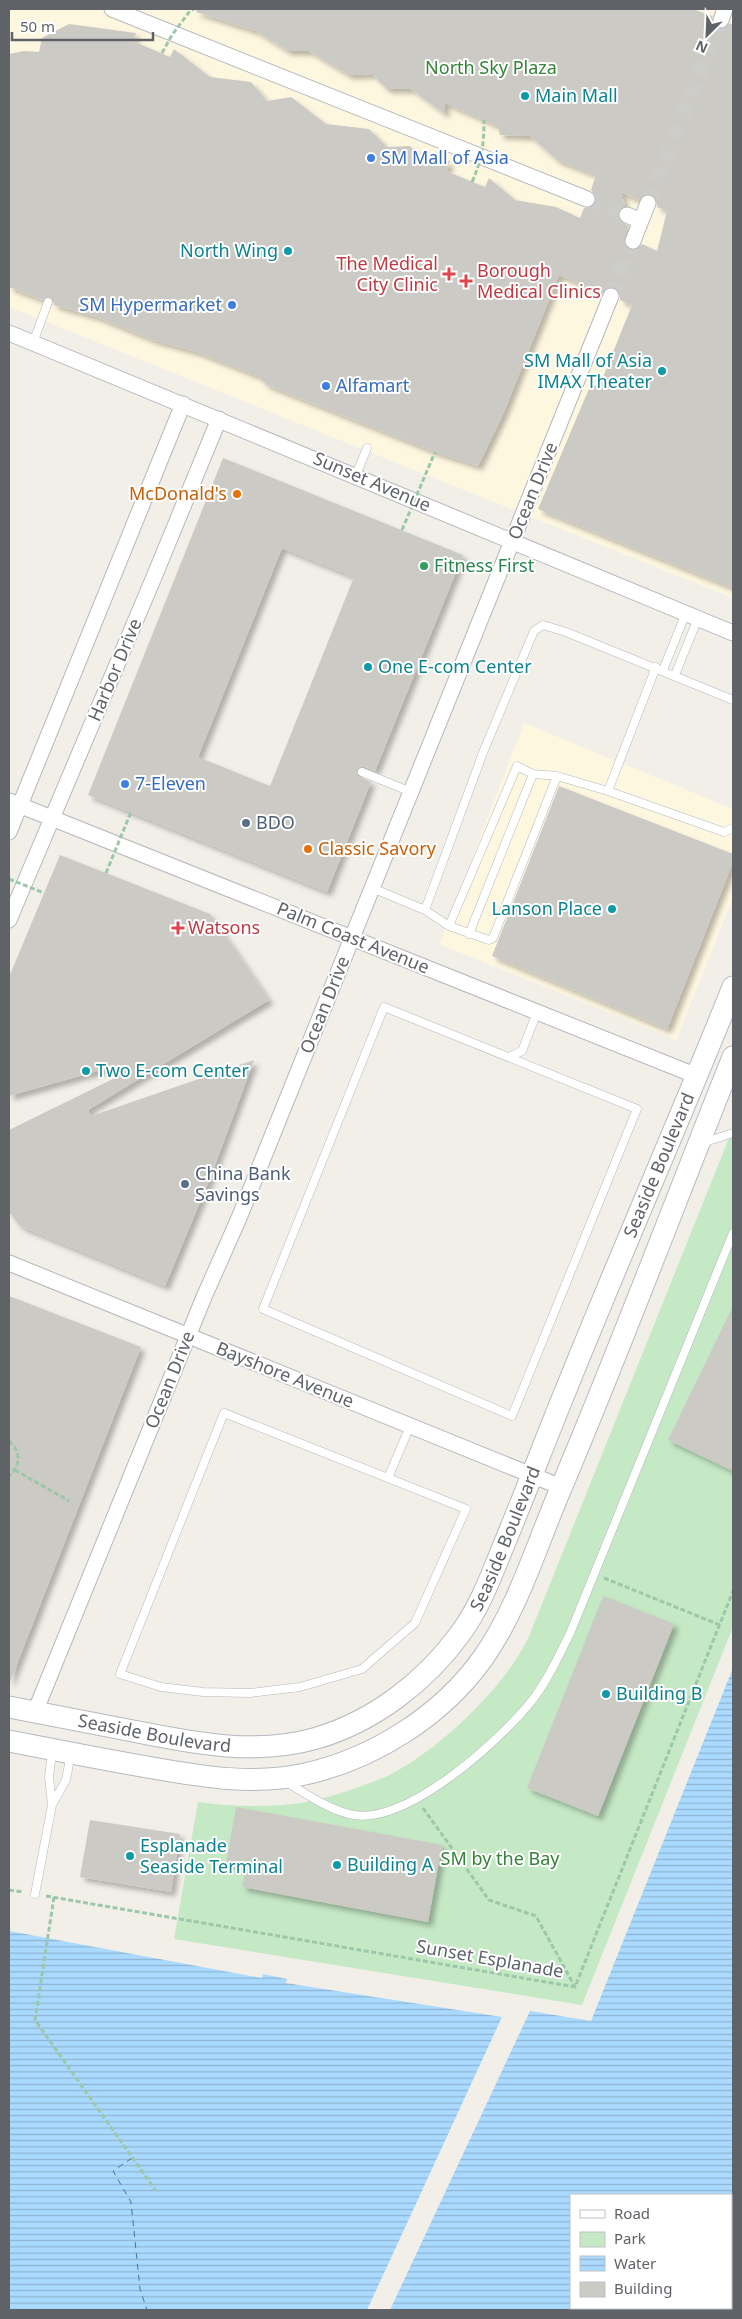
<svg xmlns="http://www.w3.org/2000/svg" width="742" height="2319" viewBox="0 0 742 2319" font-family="'Noto Sans',sans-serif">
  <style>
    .commercial { fill: #fef7e0 }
    .park { fill: #c5e8c5 }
    .water { fill: url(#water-rules); fill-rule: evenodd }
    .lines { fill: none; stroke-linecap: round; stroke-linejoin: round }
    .ferry { stroke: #4174aa; stroke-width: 1; stroke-dasharray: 6 5; stroke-linecap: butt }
    .building { fill: #cccac5; fill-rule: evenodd; filter: url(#shadow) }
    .street-tunnel { stroke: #ccccc8; stroke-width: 15; stroke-dasharray: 15 8; stroke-linecap: butt }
    .lane-casing { stroke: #b5b8bc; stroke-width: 9 }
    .street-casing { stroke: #b5b8bc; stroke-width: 17 }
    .secondary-casing { stroke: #b6babf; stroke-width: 23 }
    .path { stroke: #9cc7a9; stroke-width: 3; stroke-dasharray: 5 2.5; stroke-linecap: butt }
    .lane { stroke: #fff; stroke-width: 8 }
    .street { stroke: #fff; stroke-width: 15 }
    .secondary { stroke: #fff; stroke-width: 21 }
    .path-bridge { stroke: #9cc7a9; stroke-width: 3; stroke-dasharray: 5 2.5; stroke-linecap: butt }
    .culture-dot { fill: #0f9aa8; stroke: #fff; stroke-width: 2 }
    .shop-dot { fill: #3f7fe0; stroke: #fff; stroke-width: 2 }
    .health-dot { fill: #e0444e; stroke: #fff; stroke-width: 2 }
    .food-dot { fill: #e8710a; stroke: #fff; stroke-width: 2 }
    .leisure-dot { fill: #2e9e5b; stroke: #fff; stroke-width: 2 }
    .service-dot { fill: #5c6f8a; stroke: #fff; stroke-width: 2 }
    .labels { text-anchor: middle; stroke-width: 4; stroke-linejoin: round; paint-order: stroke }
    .park-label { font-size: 18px; fill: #348238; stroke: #fff }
    .culture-label { font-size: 18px; fill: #0d838f; stroke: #fff; text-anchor: start }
    .shop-label { font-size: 18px; fill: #366cbe; stroke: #fff; text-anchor: start }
    .health-label { font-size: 18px; fill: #be3a42; stroke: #fff; text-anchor: start }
    .street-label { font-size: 18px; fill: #5f6368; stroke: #fff }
    .food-label { font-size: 18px; fill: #c56008; stroke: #fff; text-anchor: end }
    .leisure-label { font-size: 18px; fill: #27864d; stroke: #fff; text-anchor: start }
    .service-label { font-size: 18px; fill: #4e5e75; stroke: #fff; text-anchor: start }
  </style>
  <defs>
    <pattern id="water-rules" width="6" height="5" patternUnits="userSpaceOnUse" patternTransform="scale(1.25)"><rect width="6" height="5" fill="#aadaff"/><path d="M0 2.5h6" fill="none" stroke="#8eb4d2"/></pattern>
    <filter id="shadow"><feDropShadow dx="4.5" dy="4.5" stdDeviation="2.5" flood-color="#0004"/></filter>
  </defs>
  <rect width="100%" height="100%" fill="#f1efe8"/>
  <path class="commercial" d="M9 9H733V598L9 307Z
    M524 723 733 809V898L676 1040 439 944Z"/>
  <path class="park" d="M733 1128V1627L582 2005 174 1939 198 1802C235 1807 276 1808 312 1801 334 1796 364 1786 385 1777 433 1755 499 1693 524 1646 530 1636 533 1625 538 1614Z"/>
  <path class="water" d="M733 1668V2310H390L530 2011 591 2021ZM571 2195H731V2308H571Z
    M9 1931 262 1978 263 1974 287 1979 286 1983 502 2017 367 2310H9Z"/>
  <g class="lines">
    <path class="ferry" d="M132 2158 113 2171 131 2202 140 2289 147 2310
      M731 2274 733 2269
      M708 2310 710 2308"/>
  </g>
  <path class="building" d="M197 9H693L712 16V22L717 29H723L730 23 733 25V588L538 509 591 384 599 387 632 305 620 300V294L615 288 609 287 602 293 559 275 503 414 478 466 435 452 267 385 258 376 197 352 153 340 97 317 54 305 53 299 49 297 43 300 9 287V54L24 51 39 52 42 38 69 24 136 33 133 41 170 57 174 49 210 77 251 82 267 101 291 97 326 124 369 129 387 147 410 146 427 163 450 161 446 171 485 187 489 178 515 200 556 207 580 218 584 208 592 207 595 203 596 197 591 190 596 175 557 160 530 136 500 135 498 126 445 103V114L411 89H387L372 74 349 75 309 51H288L256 31 196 12ZM621 192 639 200 646 194 652 195 657 201V207L667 211 657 251 642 244 634 250 625 246 624 238 629 226 620 221 618 216 619 211 625 206Z
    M223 458 463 555 375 771 362 766 357 770 358 776 371 782 327 892 88 795ZM282 548 354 577 270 786 198 757Z
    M559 786 733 854V862L667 1029 492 956Z
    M60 855 210 914 269 1000 88 1110 91 1116 254 1060 211 1176 165 1286 20 1226 9 1212V1130L119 1076 115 1066 9 1096V977Z
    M9 1296 141 1347 10 1682H9Z
    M733 1306V1471L668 1440Z
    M603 1596 674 1624 598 1816 527 1788Z
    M236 1807 442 1845 428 1922 242 1887 246 1867 226 1863Z
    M90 1820 180 1834 171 1892 80 1877Z"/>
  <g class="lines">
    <path class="street-tunnel" d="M587 199 627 215
      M648 203 721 20
      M611 296 633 241"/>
    <g class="lane-casing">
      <path id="lane" d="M33 343 48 302
        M356 475 367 448
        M663 670 686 613
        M675 675 698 618
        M362 772 411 792
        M608 791 656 667
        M372 888 425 910 449 926 489 940 493 938 557 776
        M425 910 484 750 534 631 543 625 566 632 733 700
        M449 926 517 766 533 774 557 776 608 791 724 832 733 828
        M469 934 533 774
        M384 1007 637 1109 512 1416 263 1309Z
        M509 1057 522 1051 537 1012
        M702 1143 733 1133
        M224 1413 466 1509 415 1623 362 1669 300 1687 250 1693 203 1692 161 1687 120 1674Z
        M388 1478 410 1426
        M286 1782C307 1794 330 1811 354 1815 409 1824 503 1738 534 1698 549 1677 560 1654 571 1631L733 1233
        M52 1805 66 1780 71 1753
        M35 1894 52 1805 49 1777 52 1752"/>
    </g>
    <g class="street-casing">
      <path id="street" d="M112 9 587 199
        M721 20 725 9
        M627 215 641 221
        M633 241 648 203
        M9 333 733 633
        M9 801 697 1076
        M9 832 183 404
        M9 920 154 577 219 419
        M9 1263 561 1487
        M35 1712 204 1297 239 1218 611 296"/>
    </g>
    <g class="secondary-casing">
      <g id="secondary">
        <path id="s1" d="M9 1707C50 1715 91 1723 133 1731 194 1743 255 1756 317 1738 374 1721 425 1682 460 1634 480 1607 492 1574 505 1542 525 1494 543 1446 563 1397 618 1260 678 1124 733 987"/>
        <path d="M9 1741C55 1750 101 1759 147 1767 199 1776 252 1786 305 1774 373 1759 442 1716 483 1658 517 1610 536 1547 559 1493 620 1349 675 1202 733 1057"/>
      </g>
    </g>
    <path class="path" d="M9 1441C21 1451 21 1465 9 1476
      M15 1470 69 1501
      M604 1578 720 1625
      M423 1808 489 1900 536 1916 575 1987
      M9 1890 23 1892
      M46 1896 575 1987 733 1591
      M54 1897 35 2020 156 2191"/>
    <use href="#lane" class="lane"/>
    <use href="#street" class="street"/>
    <use href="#secondary" class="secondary"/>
    <path class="path-bridge" d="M162 53 172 35 190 11 194 9
      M472 182C482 160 484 143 484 120
      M402 530 435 452
      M106 873 131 812
      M9 879 44 893"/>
  </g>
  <g class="culture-dot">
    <circle cx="525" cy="96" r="5"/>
    <circle cx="288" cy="251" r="5"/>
    <circle cx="662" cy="371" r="5"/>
    <circle cx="368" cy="667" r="5"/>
    <circle cx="612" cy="909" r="5"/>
    <circle cx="86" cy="1071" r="5"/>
    <circle cx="606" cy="1694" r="5"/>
    <circle cx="130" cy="1856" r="5"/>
    <circle cx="337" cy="1865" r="5"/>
  </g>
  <g class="shop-dot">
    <circle cx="371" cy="158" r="5"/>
    <circle cx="232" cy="305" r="5"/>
    <circle cx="326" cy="386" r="5"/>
    <circle cx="125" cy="784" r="5"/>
  </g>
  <g class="health-dot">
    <path d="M446.5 266.5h5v5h5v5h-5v5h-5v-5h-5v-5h5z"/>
    <path d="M463.5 273.5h5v5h5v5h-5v5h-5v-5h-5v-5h5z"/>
    <path d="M175.5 920.5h5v5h5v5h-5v5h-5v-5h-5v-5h5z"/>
  </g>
  <g class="food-dot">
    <circle cx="237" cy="494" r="5"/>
    <circle cx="308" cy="849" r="5"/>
  </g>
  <circle class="leisure-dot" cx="424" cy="566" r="5"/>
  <g class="service-dot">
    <circle cx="246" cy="823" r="5"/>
    <circle cx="185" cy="1184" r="5"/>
  </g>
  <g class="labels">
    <g class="park-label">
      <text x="491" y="74">North Sky Plaza</text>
      <text x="500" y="1865">SM by the Bay</text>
    </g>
    <g class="culture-label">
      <text x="535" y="102">Main Mall</text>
      <text x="278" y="257" text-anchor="end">North Wing</text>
      <text x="652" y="367" text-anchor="end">SM Mall of Asia<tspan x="652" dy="21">IMAX Theater</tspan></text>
      <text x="378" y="673">One E-com Center</text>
      <text x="602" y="915" text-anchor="end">Lanson Place</text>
      <text x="96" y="1077">Two E-com Center</text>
      <text x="616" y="1700">Building B</text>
      <text x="140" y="1852">Esplanade<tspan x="140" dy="21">Seaside Terminal</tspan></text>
      <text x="347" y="1871">Building A</text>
    </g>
    <g class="shop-label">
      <text x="381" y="164">SM Mall of Asia</text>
      <text x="222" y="311" text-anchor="end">SM Hypermarket</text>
      <text x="336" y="392">Alfamart</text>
      <text x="135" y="790">7-Eleven</text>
    </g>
    <g class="health-label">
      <text x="438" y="270" text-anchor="end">The Medical<tspan x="438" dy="21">City Clinic</tspan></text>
      <text x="477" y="277">Borough<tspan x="477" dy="21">Medical Clinics</tspan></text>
      <text x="188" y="934">Watsons</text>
    </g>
    <g class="street-label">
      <text transform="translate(372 482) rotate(23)" y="6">Sunset Avenue</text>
      <text transform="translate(533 491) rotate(-68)" y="6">Ocean Drive</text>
      <text transform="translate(115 670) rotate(-67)" y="6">Harbor Drive</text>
      <text transform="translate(353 938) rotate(22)" y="6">Palm Coast Avenue</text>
      <text transform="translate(325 1005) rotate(-68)" y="6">Ocean Drive</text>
      <text dy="6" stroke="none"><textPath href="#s1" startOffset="1002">Seaside Boulevard</textPath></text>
      <text transform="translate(285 1375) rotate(22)" y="6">Bayshore Avenue</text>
      <text transform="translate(170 1380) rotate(-68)" y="6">Ocean Drive</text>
      <text dy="6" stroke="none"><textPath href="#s1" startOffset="598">Seaside Boulevard</textPath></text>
      <text dy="6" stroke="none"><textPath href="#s1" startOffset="148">Seaside Boulevard</textPath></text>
      <text transform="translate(490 1959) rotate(10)" y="6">Sunset Esplanade</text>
    </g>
    <g class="food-label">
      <text x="227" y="500">McDonald's</text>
      <text x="318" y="855" text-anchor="start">Classic Savory</text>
    </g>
    <g class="leisure-label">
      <text x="434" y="572">Fitness First</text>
    </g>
    <g class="service-label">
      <text x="256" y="829">BDO</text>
      <text x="195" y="1180">China Bank<tspan x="195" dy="21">Savings</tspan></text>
    </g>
  </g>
  <rect width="742" height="2319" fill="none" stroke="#5f6368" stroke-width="20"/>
  <rect x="570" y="2194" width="162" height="115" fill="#ffffff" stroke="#bfc1c3"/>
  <rect x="580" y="2210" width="25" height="8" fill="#ffffff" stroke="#bfc1c3"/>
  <text x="614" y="2219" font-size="15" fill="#5f6368">Road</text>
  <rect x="580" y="2232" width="25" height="15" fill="#c5e8c5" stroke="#bfc1c3"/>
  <text x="614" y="2244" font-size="15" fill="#5f6368">Park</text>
  <rect x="580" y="2256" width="25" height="15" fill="url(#water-rules)" stroke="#bfc1c3"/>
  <text x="614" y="2269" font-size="15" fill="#5f6368">Water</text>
  <rect x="580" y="2282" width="25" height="15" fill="#cccac5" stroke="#bfc1c3"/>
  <text x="614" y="2294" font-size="15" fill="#5f6368">Building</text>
  <g transform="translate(707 35) rotate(204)" stroke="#ffffff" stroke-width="4" paint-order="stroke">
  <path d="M0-4L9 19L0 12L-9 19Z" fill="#5f6368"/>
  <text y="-8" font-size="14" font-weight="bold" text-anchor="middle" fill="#5f6368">N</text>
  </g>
  <path d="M12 32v8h141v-8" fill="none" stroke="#5f6368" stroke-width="2.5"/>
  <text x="20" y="32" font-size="15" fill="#5f6368" stroke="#ffffff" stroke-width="4" paint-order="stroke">50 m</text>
</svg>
